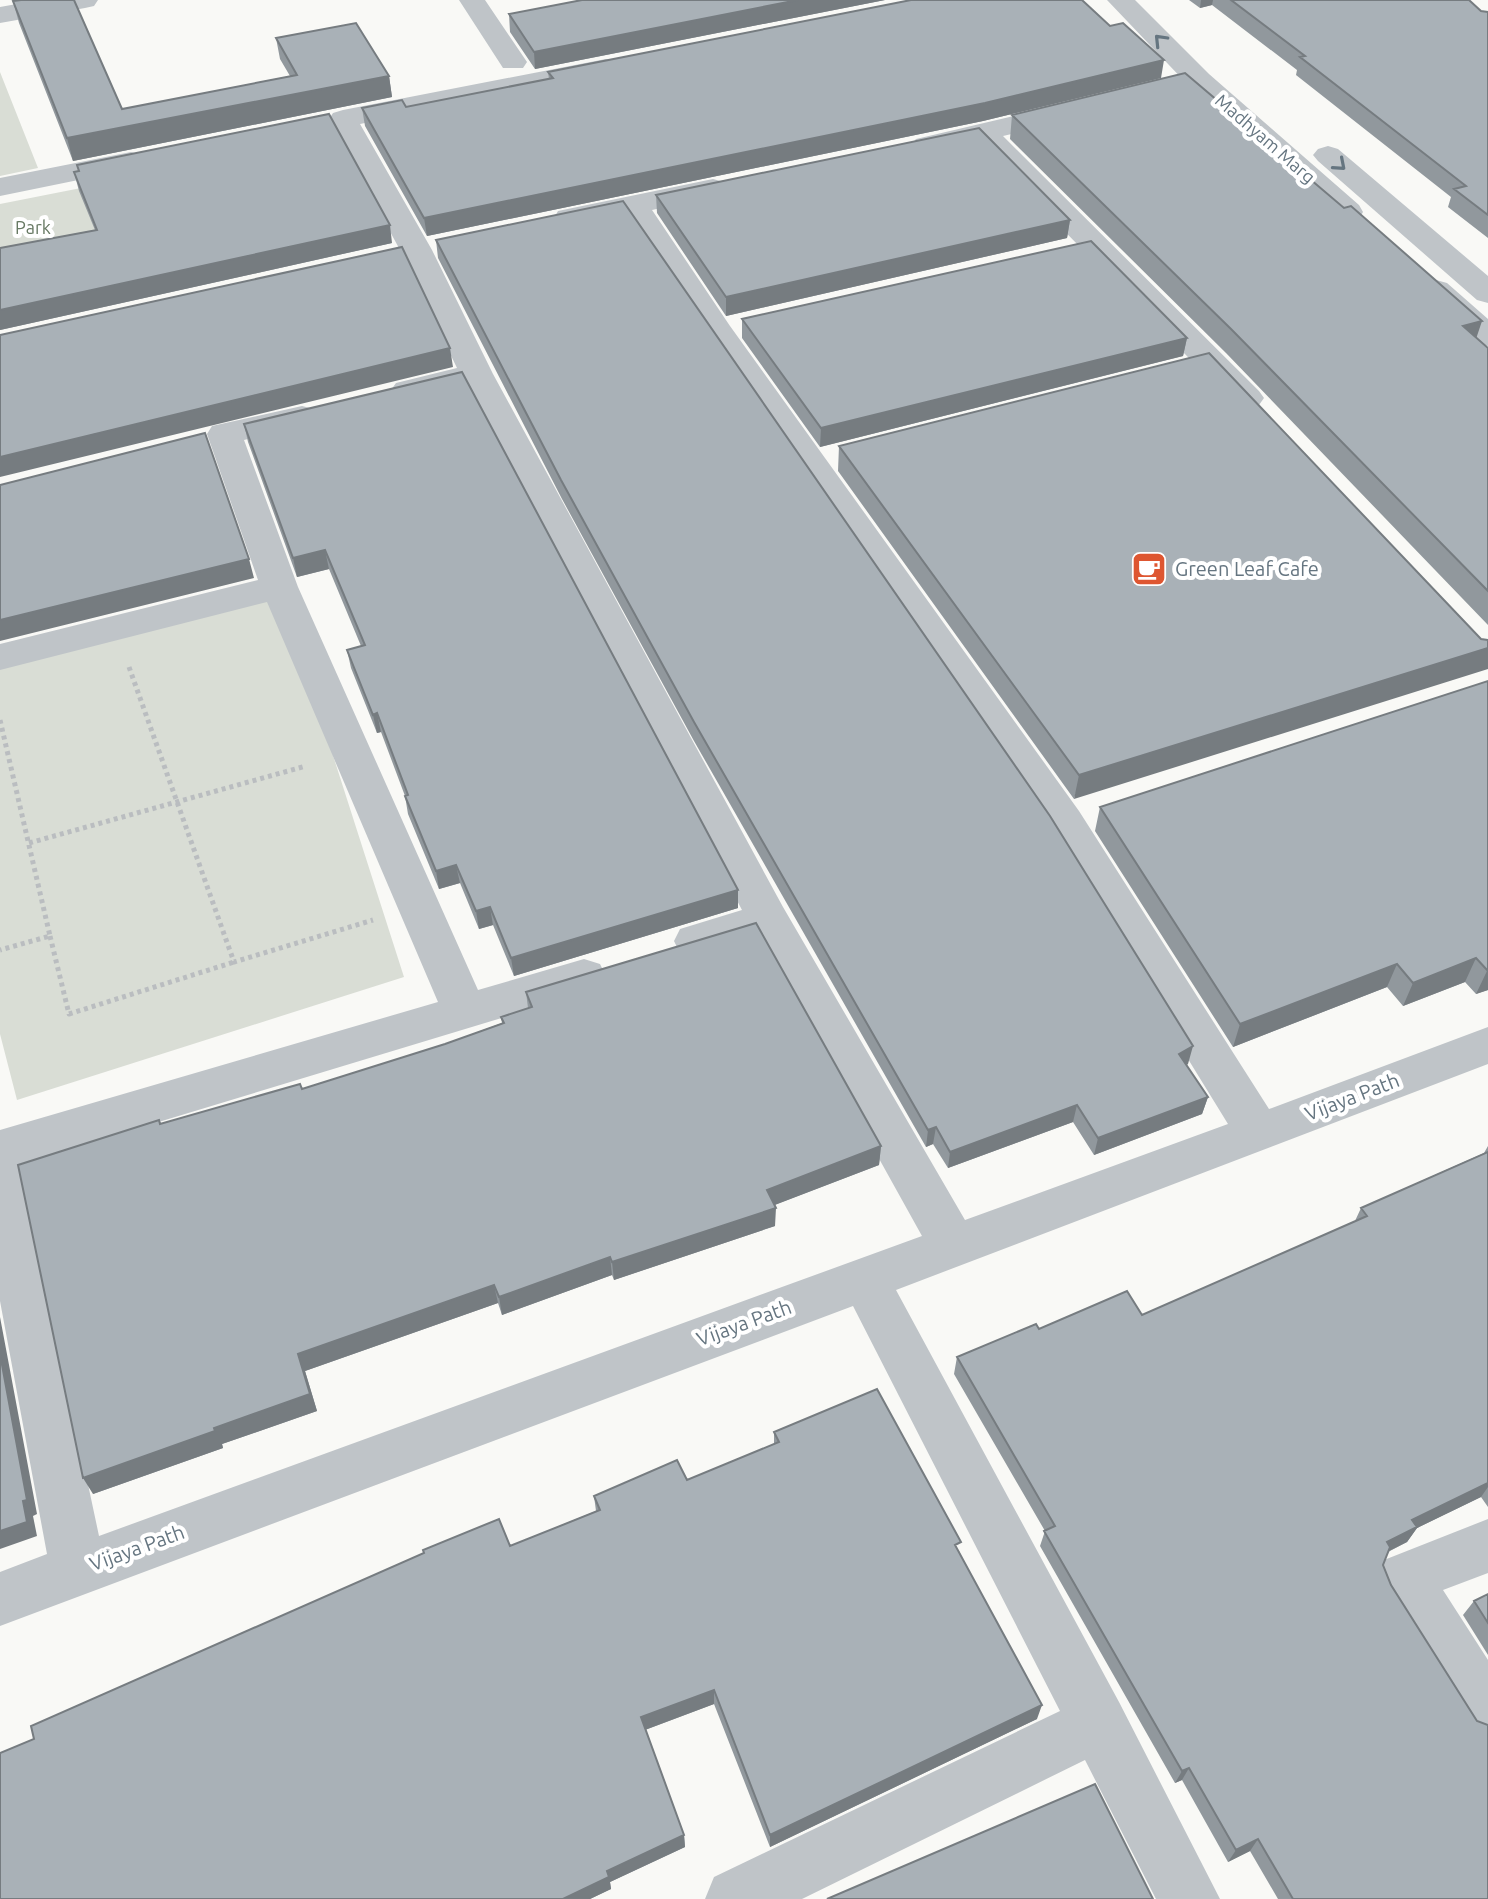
<svg xmlns="http://www.w3.org/2000/svg" width="1488" height="1899" viewBox="0 0 1488 1899" font-family="Ubuntu,sans-serif">
  <style>
    .green { fill: #d9ddd5 }
    .lines { fill: none; stroke-linecap: round; stroke-linejoin: round }
    .path { stroke: #babdc0; stroke-width: 5; stroke-dasharray: 4 4; stroke-linecap: butt }
    .minor { fill: #bfc4c8; fill-rule: evenodd }
    .wall { fill: #91989d }
    .shaded-wall { fill: #767c80 }
    .building { fill: #a9b1b7; stroke: #767c80; stroke-width: 2 }
    .oneway { stroke: #657580 }
    .labels { text-anchor: middle; stroke-width: 8; stroke-linejoin: round; paint-order: stroke }
    .far-street-label { font-size: 18px; fill: #657580; stroke: #fff }
    .far-park-label { font-size: 18px; fill: #677963; stroke: #fff }
    .poi-label { font-size: 20px; fill: #657580; stroke: #fff; text-anchor: start }
    .street-label { font-size: 20px; fill: #657580; stroke: #fff }
  </style>
  <rect width="100%" height="100%" fill="#f9f9f6"/>
  <path class="green" d="M0 72 38 168 0 176Z
    M81 188 102 246 0 265V204Z
    M279 587 404 977 17 1100 0 1034V664Z"/>
  <g class="lines">
    <path class="path" d="M129 667 234 962 373 920
      M0 720 50 936 0 950
      M29 843 306 766
      M50 936 69 1014 234 962"/>
    <path class="minor" d="M39 0H98L94 6 85 8 0 23V7Z
      M459 0H485L527 62 523 68H503Z
      M1107 0H1135L1209 74 1359 205 1363 212 1359 219H1337L1189 86Z
      M606 59 616 61 620 67 616 73 360 124 432 250 493 374 783 907 965 1220 1228 1124 1049 833 701 331 625 216 569 227 558 225 554 218 558 211 713 179 724 182 728 188 724 194 652 210 730 326 1079 811 1269 1109 1488 1027V1064L896 1290 1119 1702 1220 1899H1156L1085 1760 802 1899H705L714 1877 1060 1711 853 1306 0 1626V1572L47 1554 0 1301V1130L438 1002 267 602 0 670V644L258 580 207 434 212 426 302 406 314 409 319 416 314 423 244 440 298 587 478 990 584 959 600 964 606 976 600 988 584 993 20 1164 99 1536 922 1236 757 939 696 958 680 953 674 941 680 929 742 910 466 386 408 400 396 397 391 390 396 383 457 368 400 250 329 119 333 113 343 110Z
      M1069 103 1079 106 1083 112 1079 118 1003 136 1259 391 1264 398 1259 405 1247 408 1235 405 977 142 926 154 916 151 911 145 916 139Z
      M1328 146 1338 149 1488 276V303L1477 300 1318 161 1313 155 1318 149Z
      M131 152 142 155 146 161 142 167 0 196V178Z
      M1436 280 1447 283 1488 319V346L1476 343 1425 297 1420 290 1425 283Z
      M1488 1519V1573L1443 1590 1488 1660V1741L1468 1732 1384 1598 1376 1579 1384 1560Z"/>
  </g>
  <path class="wall" d="M582 0H885L535 69 510 32 509 14Z
    M1189 0H1469L1481 11 1488 12V238L1448 207 1451 197 1296 75 1297 70 1212 5 1200 8Z
    M13 1 122 109 290 76 280 59 276 38 389 76 392 97 73 161 19 23Z
    M548 72 1161 78 983 121 427 236 365 126 362 108 406 107 549 79Z
    M1012 115 1476 338 1488 348V625L1226 353 1010 139Z
    M77 165 392 243 0 330V248L95 230 79 191 74 172H79Z
    M656 195 1070 220 1067 238 726 316 657 213Z
    M436 240 1188 1064 1186 1065 1208 1097 1202 1114 1094 1155 1073 1122 948 1168 933 1144 926 1147 694 741 562 499 438 258Z
    M742 319 1187 338 1183 356 820 447 742 338Z
    M1209 353 1074 799 838 471 839 446Z
    M244 424 738 890V908L514 976 493 925 479 929 460 883 439 889 408 814 405 796 381 732 377 733 351 668 347 650 361 646 329 569 297 577 248 442Z
    M1488 681V990L1476 994 1465 982 1403 1006 1387 987 1233 1047 1095 831 1100 807Z
    M526 992 881 1146 879 1165 774 1205 775 1226 614 1280 612 1275 502 1315 498 1303 305 1371 317 1411 222 1444 223 1448 93 1494 161 1124 302 1089 445 1044 502 1023 501 1017 528 1008Z
    M1488 1146V1507L1481 1497 1417 1528 1407 1542 1388 1552 1383 1565 1488 1899H1278L1250 1851 1228 1862 1182 1780 1175 1783 1040 1546 1045 1531 954 1374 957 1357 1039 1329 1142 1315 1355 1221 1361 1208 1484 1153Z
    M774 1432 959 1551 1037 1719 770 1847 714 1704 645 1730 684 1835 685 1847 610 1882 611 1889 590 1899H0L510 1546 596 1511 594 1496 687 1480 774 1444Z
    M1488 1594V1655L1463 1615 1474 1601Z"/>
  <path class="shaded-wall" d="M798 0H885L535 69 534 52Z
    M1201 0H1213L1212 5 1200 8Z
    M1164 60 1161 78 983 121 427 236 424 218Z
    M389 76 392 97 73 161 67 138Z
    M1070 220 1067 238 726 316V297Z
    M390 225 392 243 0 330V310Z
    M1482 321 1474 345 1463 326Z
    M1187 338 1183 356 820 447 821 428Z
    M450 348 453 367 0 477V457Z
    M325 550 329 569 297 577 293 558Z
    M249 559 254 578 0 641V620Z
    M1488 648V669L1074 799 1079 775Z
    M377 713 381 732 377 733 373 715Z
    M456 865 460 883 439 889 436 871Z
    M738 890V908L514 976 511 958Z
    M490 907 493 925 479 929 476 911Z
    M1476 958 1465 982 1403 1006 1413 983Z
    M1397 964 1387 987 1233 1047 1240 1024Z
    M1488 971V990L1476 994 1487 971Z
    M1193 1046 1188 1064 1174 1072 1179 1054Z
    M1208 1097 1202 1114 1094 1155 1098 1138Z
    M1077 1105 1073 1122 948 1168 950 1152Z
    M936 1127 933 1144 926 1147 928 1130Z
    M881 1146 879 1165 767 1208V1190Z
    M776 1208 775 1226 614 1280 612 1262Z
    M610 1257 612 1275 502 1315 499 1297Z
    M494 1285 498 1303 305 1371 317 1411 222 1444 223 1448 93 1494 83 1478 214 1428 298 1354Z
    M0 1317 37 1514 33 1516 37 1536 0 1549Z
    M1488 1483V1487L1481 1497 1417 1528 1407 1542 1377 1557 1387 1542 1412 1520Z
    M714 1690V1704L642 1731 641 1717Z
    M1042 1705 1037 1719 770 1847V1835Z
    M1189 1768 1182 1780 1175 1783 1182 1771Z
    M684 1835 685 1847 610 1882 611 1889 590 1899H563L607 1871Z
    M1258 1839 1250 1851 1228 1862 1236 1850Z"/>
  <path class="building" d="M21 0H74L122 109 297 75 276 38 356 23 389 76 67 138 13 1Z
    M582 0H798L534 52 509 14Z
    M911 0H1082L1110 26 1123 23 1164 60 985 103 424 218 362 108 402 100 406 107 553 78 548 72Z
    M1231 0H1469L1481 11 1488 12V215L1454 189 1466 186 1300 57 1305 56Z
    M1185 73 1344 208 1351 206 1482 321 1463 326 1488 348V591L1231 329 1012 115Z
    M329 114 390 225 0 310V248L97 230 74 172 79 171 77 165Z
    M979 128 1070 220 726 297 656 195Z
    M623 201 1050 816 1193 1046 1179 1054 1208 1097 1098 1138 1077 1105 950 1152 936 1127 928 1130 694 722 561 480 436 240Z
    M1091 241 1187 338 821 428 742 319Z
    M402 247 450 348 0 457V335Z
    M1209 353 1481 639 1488 640V648L1079 775 839 446Z
    M462 372 738 890 511 958 490 907 476 911 456 865 436 871 405 796 408 795 377 713 373 715 347 650 365 645 325 550 293 558 244 424Z
    M205 433 249 559 0 620V485Z
    M1488 681V971L1476 958 1413 983 1397 964 1240 1024 1100 807Z
    M756 923 881 1146 767 1190 776 1208 612 1262 610 1257 499 1297 494 1285 298 1354 310 1394 214 1428 215 1431 83 1478 18 1165 159 1120 160 1124 300 1084 302 1089 445 1044 504 1023 501 1017 532 1007 526 992Z
    M1488 1152V1483L1412 1520 1417 1527 1387 1542 1390 1547 1383 1565 1391 1585 1477 1721 1488 1725V1899H1293L1258 1839 1236 1850 1189 1768 1182 1771 1044 1531 1055 1526 957 1357 1036 1324 1039 1329 1127 1291 1142 1315 1367 1216 1361 1208Z
    M0 1354 27 1500 23 1501 27 1522 0 1531Z
    M877 1389 961 1542 955 1545 1042 1705 770 1835 714 1690 641 1717 684 1835 607 1871 609 1877 563 1899H0V1753L34 1739 31 1726 424 1553 423 1550 499 1519 510 1546 600 1510 594 1496 677 1460 687 1480 779 1442 774 1432Z
    M1488 1594V1623L1474 1601Z
    M1095 1784 1153 1899H827Z"/>
  <defs><path id="oneway-chevron" d="M-2-3.5L2.5 0L-2 3.5" fill="none" stroke-width="1.6" stroke-linecap="round" stroke-linejoin="round" transform="scale(2)"/></defs>
  <g class="oneway">
    <use href="#oneway-chevron" transform="translate(1160 40) rotate(-134)"/>
    <use href="#oneway-chevron" transform="translate(1340 165) rotate(41)"/>
  </g>
  <defs>
    <g id="cafe-square" transform="scale(1.8)"><rect x="-9" y="-9" width="18" height="18" rx="4" fill="#de5631" stroke="#fff"/><path d="M-5.5-4.5H6V0H3Q3 3.5 0 3.5H-2.5Q-5.5 3.5-5.5 0ZM3-3.2v2h1.7v-2ZM-6 4.5H4V6H-6Z" fill="#fff"/></g>
  </defs>
  <g fill-rule="evenodd">
    <use href="#cafe-square" x="1149" y="569"/>
  </g>
  <g class="labels">
    <g class="far-street-label">
      <text transform="translate(1265 139) rotate(41)" y="6">Madhyam Marg</text>
    </g>
    <g class="far-park-label">
      <text x="33" y="234">Park</text>
    </g>
    <g class="poi-label">
      <text x="1175" y="576">Green Leaf Cafe</text>
    </g>
    <g class="street-label">
      <text transform="translate(1352 1097) rotate(-21)" y="7">Vijaya Path</text>
      <text transform="translate(744 1323) rotate(-20)" y="7">Vijaya Path</text>
      <text transform="translate(137 1548) rotate(-20)" y="7">Vijaya Path</text>
    </g>
  </g>
</svg>
